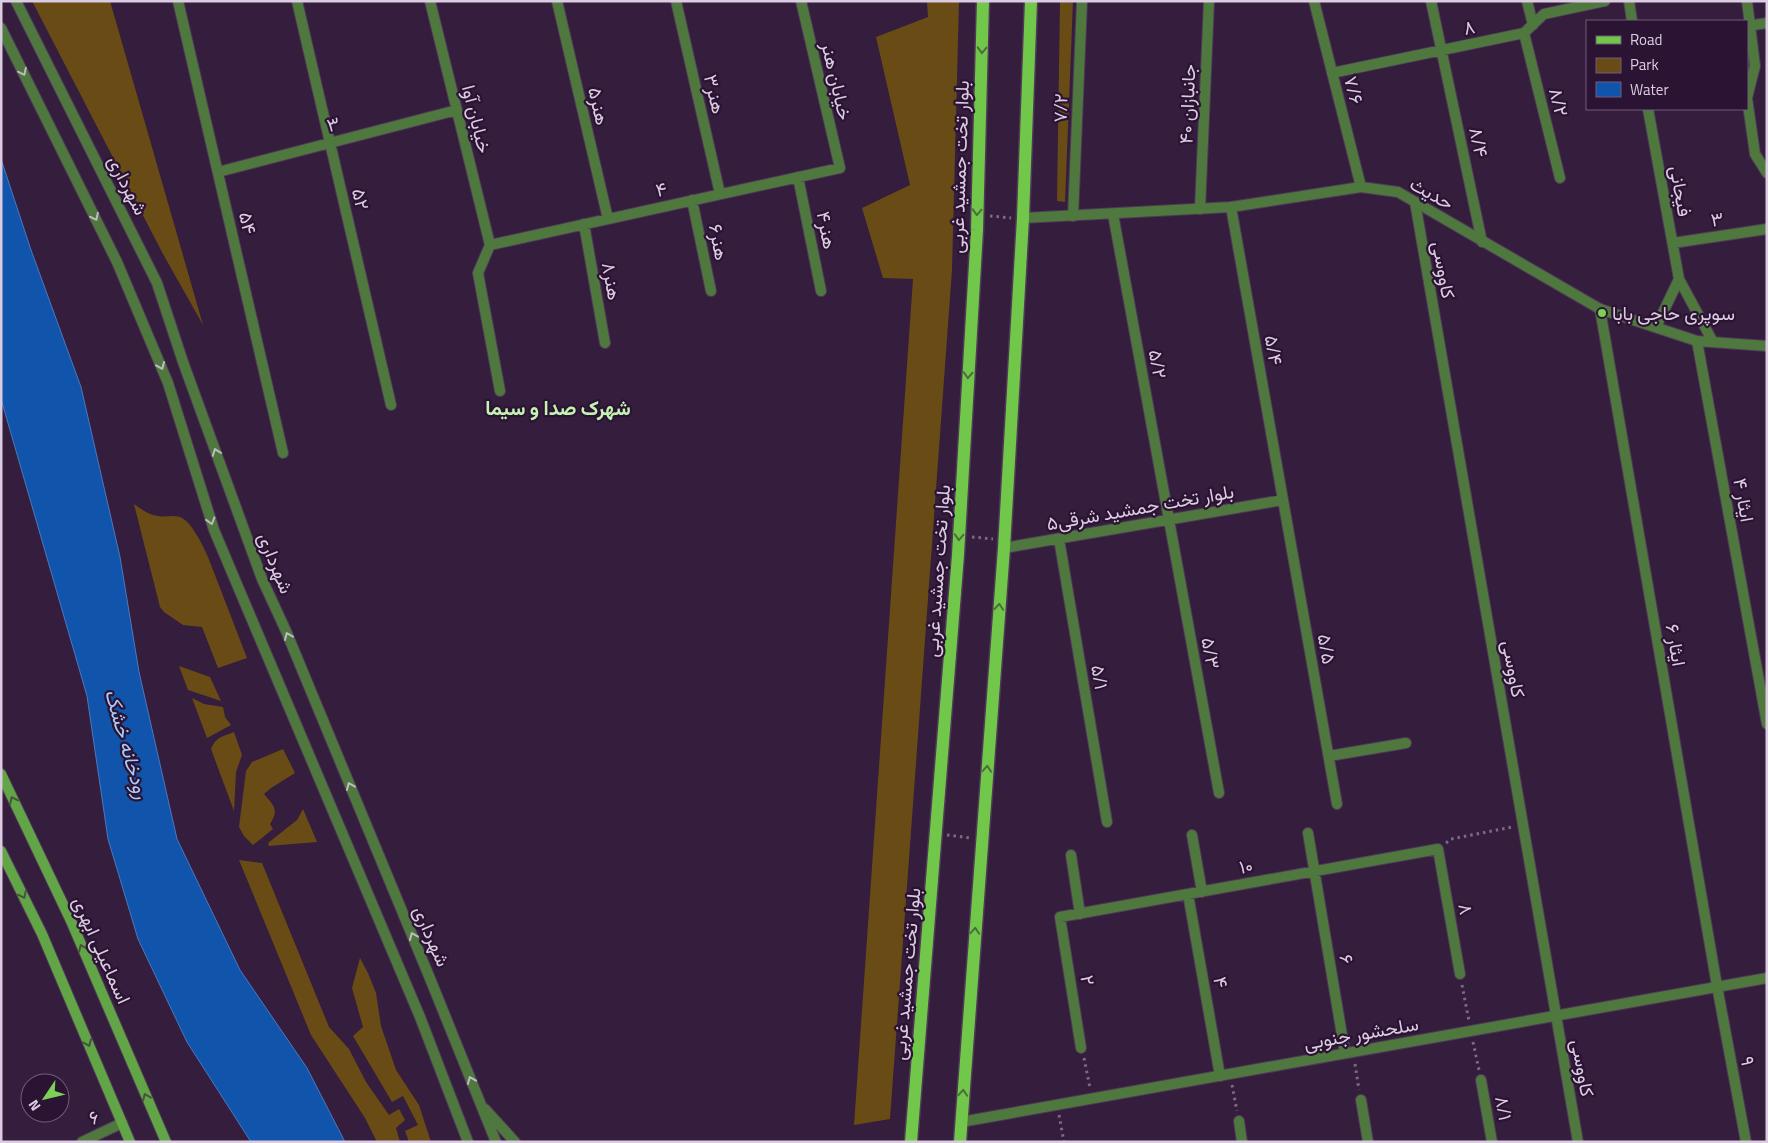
<svg xmlns="http://www.w3.org/2000/svg" width="1768" height="1143" viewBox="0 0 1768 1143" font-family="'Titillium Web',Vazirmatn,sans-serif">
  <style>
    .green { fill: #694b16 }
    .water { fill: #1054ac; stroke: #4d78bc }
    .lines { fill: none; stroke-linecap: round; stroke-linejoin: round }
    .minor-casing { stroke: #503957; stroke-width: 12 }
    .tertiary-casing { stroke: #503957; stroke-width: 12 }
    .secondary-casing { stroke: #503957; stroke-width: 12 }
    .primary-casing { stroke: #503957; stroke-width: 15 }
    .path { stroke: #7e6a85; stroke-width: 3; stroke-dasharray: 2.5 4; stroke-linecap: butt }
    .minor { stroke: #4f783f; stroke-width: 10 }
    .tertiary { stroke: #4f783f; stroke-width: 10 }
    .secondary { stroke: #62a547; stroke-width: 10 }
    .primary { stroke: #70c74a; stroke-width: 12 }
    .oneway { stroke: #4e6d3e }
    .oneway2 { stroke: #bfbbc1 }
    .oneway3 { stroke: #44553c }
    .poi-dot { fill: #7ad156; stroke: #2b1333; stroke-width: 2 }
    .labels { text-anchor: middle; stroke-width: 4.5; stroke-linejoin: round; paint-order: stroke }
    .street-label { font-size: 19px; fill: #dbcce1; stroke: #2b1333 }
    .poi-label { font-size: 19px; fill: #dbcce1; stroke: #2b1333; text-anchor: start }
    .neighbourhood-label { font-size: 20px; font-weight: bold; fill: #c3f3b1; stroke: #2b1333 }
    .water-label { font-size: 20px; font-style: italic; fill: #aacaf8; stroke: #2b1333 }
  </style>
  <rect width="100%" height="100%" fill="#351d3d"/>
  <path class="green" d="M32 1H110L203 325 163 254Z
    M927 1H959L952 270 890 1119 854 1125 913 279 883 278 862 208 910 185 876 37 928 17Z
    M1060 1H1073L1065 202 1057 201Z
    M134 504C141 509 149 515 158 516 167 518 177 513 185 520 194 527 203 546 208 557L247 658 218 668 202 627 183 625 164 612 160 607Z
    M179 666 210 677 221 701 188 690Z
    M192 698 204 704 223 707 225 717 231 725 207 738Z
    M234 732 242 755 236 772 234 811 211 749C217 736 222 737 234 732Z
    M283 749 295 773 271 788 264 794C273 805 280 809 270 824L273 829 253 845 244 836 239 827 246 771 252 762Z
    M303 809 317 842 269 846 268 843 297 820Z
    M239 860 262 863 329 1027 349 1049 366 1082 389 1115 399 1109 405 1120 396 1128 400 1142H377L365 1118 311 1035Z
    M360 958 368 973 376 993 381 1026 396 1070 419 1105 431 1142H409L405 1131 418 1125 403 1096 392 1102 353 1036 363 1027 352 988Z"/>
  <path class="water" d="M1 159 31 250 81 387 120 557 139 672 177 839 240 970 307 1068 345 1142H251L187 1042 138 939 108 839 87 696 1 399Z"/>
  <g class="lines">
    <g class="minor-casing">
      <path id="minor" d="M178 1 283 453
        M297 1 391 405
        M430 1 490 245
        M557 1 608 219
        M676 1 720 194
        M1314 1 1361 187
        M1431 1 1482 242
        M1527 1 1533 25
        M1629 1 1632 21
        M1747 1 1755 66 1747 98 1755 154 1767 173
        M1747 26 1767 23
        M1524 33 1560 178
        M1332 73 1524 33 1544 14 1605 1
        M1648 109 1679 279 1713 342
        M218 172 457 110
        M798 177 821 291
        M692 200 711 291
        M1415 202 1578 1142
        M1231 207 1337 804
        M1200 209 1209 1
        M1113 214 1219 793
        M1073 216 1082 1
        M584 224 605 343
        M1673 243 1767 229
        M490 245 840 168 801 1
        M490 245 478 273 500 391
        M1600 309 1717 986 1746 1142
        M1656 327 1679 279
        M1697 341 1767 724
        M1059 539 1107 822
        M1004 548 1283 500
        M1329 756 1406 743
        M1308 833 1345 1053
        M1192 835 1202 892
        M1071 855 1080 914
        M1188 894 1220 1076
        M1081 1048 1060 917 1438 849 1460 974
        M1481 1080 1492 1142
        M1361 1100 1368 1142
        M1239 1121 1242 1142
        M82 1142 122 1123"/>
    </g>
    <g class="tertiary-casing">
      <path id="tertiary" d="M16 1 157 283 183 362 262 579 286 631 431 981 496 1142
        M1 28 117 262 168 383 214 530 420 1017 468 1142
        M1023 218 1231 207 1361 187 1398 192 1600 309 1697 341 1767 346
        M485 1109 515 1142
        M961 1122 1767 978"/>
    </g>
    <g class="secondary-casing">
      <path id="secondary" d="M1 774 71 921 166 1142
        M1 851 42 934 130 1142"/>
    </g>
    <g class="primary-casing">
      <path id="primary" d="M911 1142 958 555 977 230 983 1
        M960 1142 1004 548 1023 218 1031 1"/>
    </g>
    <path class="path" d="M990 216 1011 218
      M972 537 993 539
      M947 835 971 838
      M1446 843 1451 839 1512 827
      M1462 985 1469 1021
      M1473 1042 1479 1070
      M1084 1058 1090 1088
      M1355 1064 1359 1090
      M1232 1085 1237 1111
      M1059 1115 1064 1142"/>
    <use href="#minor" class="minor"/>
    <use href="#tertiary" class="tertiary"/>
    <use href="#secondary" class="secondary"/>
    <use href="#primary" class="primary"/>
  </g>
  <defs><path id="oneway-chevron" d="M-2-3.5L2.5 0L-2 3.5" fill="none" stroke-width="1.6" stroke-linecap="round" stroke-linejoin="round" transform="scale(1.25)"/></defs>
  <g class="oneway">
    <use href="#oneway-chevron" transform="translate(982 50) rotate(92)"/>
    <use href="#oneway-chevron" transform="translate(977 212) rotate(92)"/>
    <use href="#oneway-chevron" transform="translate(968 375) rotate(93)"/>
    <use href="#oneway-chevron" transform="translate(959 537) rotate(93)"/>
    <use href="#oneway-chevron" transform="translate(999 607) rotate(-86)"/>
    <use href="#oneway-chevron" transform="translate(987 769) rotate(-86)"/>
    <use href="#oneway-chevron" transform="translate(975 931) rotate(-86)"/>
    <use href="#oneway-chevron" transform="translate(963 1093) rotate(-86)"/>
  </g>
  <g class="oneway2">
    <use href="#oneway-chevron" transform="translate(23 72) rotate(64)"/>
    <use href="#oneway-chevron" transform="translate(95 217) rotate(64)"/>
    <use href="#oneway-chevron" transform="translate(161 366) rotate(67)"/>
    <use href="#oneway-chevron" transform="translate(216 452) rotate(-110)"/>
    <use href="#oneway-chevron" transform="translate(211 521) rotate(73)"/>
    <use href="#oneway-chevron" transform="translate(288 636) rotate(-113)"/>
    <use href="#oneway-chevron" transform="translate(350 786) rotate(-113)"/>
    <use href="#oneway-chevron" transform="translate(413 936) rotate(-113)"/>
    <use href="#oneway-chevron" transform="translate(471 1080) rotate(-112)"/>
  </g>
  <g class="oneway3">
    <use href="#oneway-chevron" transform="translate(13 800) rotate(-115)"/>
    <use href="#oneway-chevron" transform="translate(23 895) rotate(64)"/>
    <use href="#oneway-chevron" transform="translate(82 948) rotate(-113)"/>
    <use href="#oneway-chevron" transform="translate(88 1043) rotate(67)"/>
    <use href="#oneway-chevron" transform="translate(146 1097) rotate(-113)"/>
  </g>
  <circle class="poi-dot" cx="1602" cy="313" r="5"/>
  <g class="labels">
    <g class="street-label">
      <text transform="translate(1469 27) rotate(-12)" y="7">۸</text>
      <text transform="translate(837 81) rotate(77)" y="7">خیابان هنر</text>
      <text transform="translate(1354 90) rotate(76)" y="7">۷/۶</text>
      <text transform="translate(715 94) rotate(77)" y="7">هنر۳</text>
      <text transform="translate(1559 102) rotate(76)" y="7">۸/۲</text>
      <text transform="translate(1187 104) rotate(-88)" y="7">۴۰ جانبازان</text>
      <text transform="translate(599 106) rotate(77)" y="7">هنر۵</text>
      <text transform="translate(1060 108) rotate(-88)" y="7">۷/۲</text>
      <text transform="translate(477 119) rotate(76)" y="7">خیابان آوا</text>
      <text transform="translate(333 124) rotate(-14)" y="7">۳</text>
      <text transform="translate(1479 142) rotate(78)" y="7">۸/۴</text>
      <text transform="translate(959 167) rotate(-88)" y="7">بلوار تخت جمشید غربی</text>
      <text transform="translate(128 185) rotate(63)" y="7">شهرداری</text>
      <text transform="translate(661 189) rotate(-12)" y="7">۴</text>
      <text transform="translate(1681 191) rotate(80)" y="7">فیجانی</text>
      <text transform="translate(1432 193) rotate(29)" y="7">حدیث</text>
      <text transform="translate(361 199) rotate(77)" y="7">۵۲</text>
      <text transform="translate(1717 219) rotate(-8)" y="7">۳</text>
      <text transform="translate(248 223) rotate(77)" y="7">۵۴</text>
      <text transform="translate(827 230) rotate(79)" y="7">هنر۴</text>
      <text transform="translate(719 242) rotate(79)" y="7">هنر۶</text>
      <text transform="translate(1444 270) rotate(80)" y="7">کاووسی</text>
      <text transform="translate(612 281) rotate(80)" y="7">هنر۸</text>
      <text transform="translate(1274 350) rotate(80)" y="7">۵/۴</text>
      <text transform="translate(1158 364) rotate(80)" y="7">۵/۲</text>
      <text transform="translate(1744 500) rotate(80)" y="7">ایثار ۴</text>
      <text transform="translate(1140 507) rotate(-10)" y="7">بلوار تخت جمشید شرقی۵</text>
      <text transform="translate(276 563) rotate(68)" y="7">شهرداری</text>
      <text transform="translate(937 571) rotate(-86)" y="7">بلوار تخت جمشید غربی</text>
      <text transform="translate(1676 645) rotate(80)" y="7">ایثار ۶</text>
      <text transform="translate(1327 649) rotate(80)" y="7">۵/۵</text>
      <text transform="translate(1211 653) rotate(80)" y="7">۵/۳</text>
      <text transform="translate(1514 669) rotate(80)" y="7">کاووسی</text>
      <text transform="translate(1100 677) rotate(80)" y="7">۵/۱</text>
      <text transform="translate(1246 866) rotate(-10)" y="7">۱۰</text>
      <text transform="translate(1466 909) rotate(80)" y="7">۸</text>
      <text transform="translate(432 936) rotate(67)" y="7">شهرداری</text>
      <text transform="translate(102 950) rotate(66)" y="7">اسماعیلی ابهری</text>
      <text transform="translate(1347 959) rotate(80)" y="7">۶</text>
      <text transform="translate(906 974) rotate(-85)" y="7">بلوار تخت جمشید غربی</text>
      <text transform="translate(1088 980) rotate(81)" y="7">۲</text>
      <text transform="translate(1221 982) rotate(80)" y="7">۴</text>
      <text transform="translate(1361 1033) rotate(-10)" y="7">سلحشور جنوبی</text>
      <text transform="translate(1748 1061) rotate(79)" y="7">۹</text>
      <text transform="translate(1583 1068) rotate(80)" y="7">کاووسی</text>
      <text transform="translate(1504 1108) rotate(80)" y="7">۸/۱</text>
      <text transform="translate(94 1117) rotate(-25)" y="7">۶</text>
    </g>
    <g class="poi-label">
      <text x="1612" y="320">سوپری حاجی بابا</text>
    </g>
    <g class="neighbourhood-label">
      <text x="558" y="415">شهرک صدا و سیما</text>
    </g>
    <g class="water-label">
      <text transform="translate(127 744) rotate(74)" y="7">رودخانه خشک</text>
    </g>
  </g>
  <rect width="1768" height="1143" fill="none" stroke="#dbcce1" stroke-width="5"/>
  <rect x="1586" y="20" width="162" height="90" fill="#2b1333" stroke="#715d79"/>
  <rect x="1596" y="36" width="25" height="8" fill="#70c74a" stroke="#715d79"/>
  <text x="1630" y="45" font-size="15" fill="#dbcce1">Road</text>
  <rect x="1596" y="58" width="25" height="15" fill="#694b16" stroke="#715d79"/>
  <text x="1630" y="70" font-size="15" fill="#dbcce1">Park</text>
  <rect x="1596" y="82" width="25" height="15" fill="#1054ac" stroke="#715d79"/>
  <text x="1630" y="95" font-size="15" fill="#dbcce1">Water</text>
  <g transform="translate(45 1098) rotate(235)"><circle r="24" fill="#2b1333" stroke="#715d79"/>
  <path d="M0-4L9 19L0 12L-9 19Z" fill="#7ad156"/>
  <text y="-8" font-size="14" font-weight="bold" text-anchor="middle" fill="#dbcce1">N</text>
  </g>
</svg>
